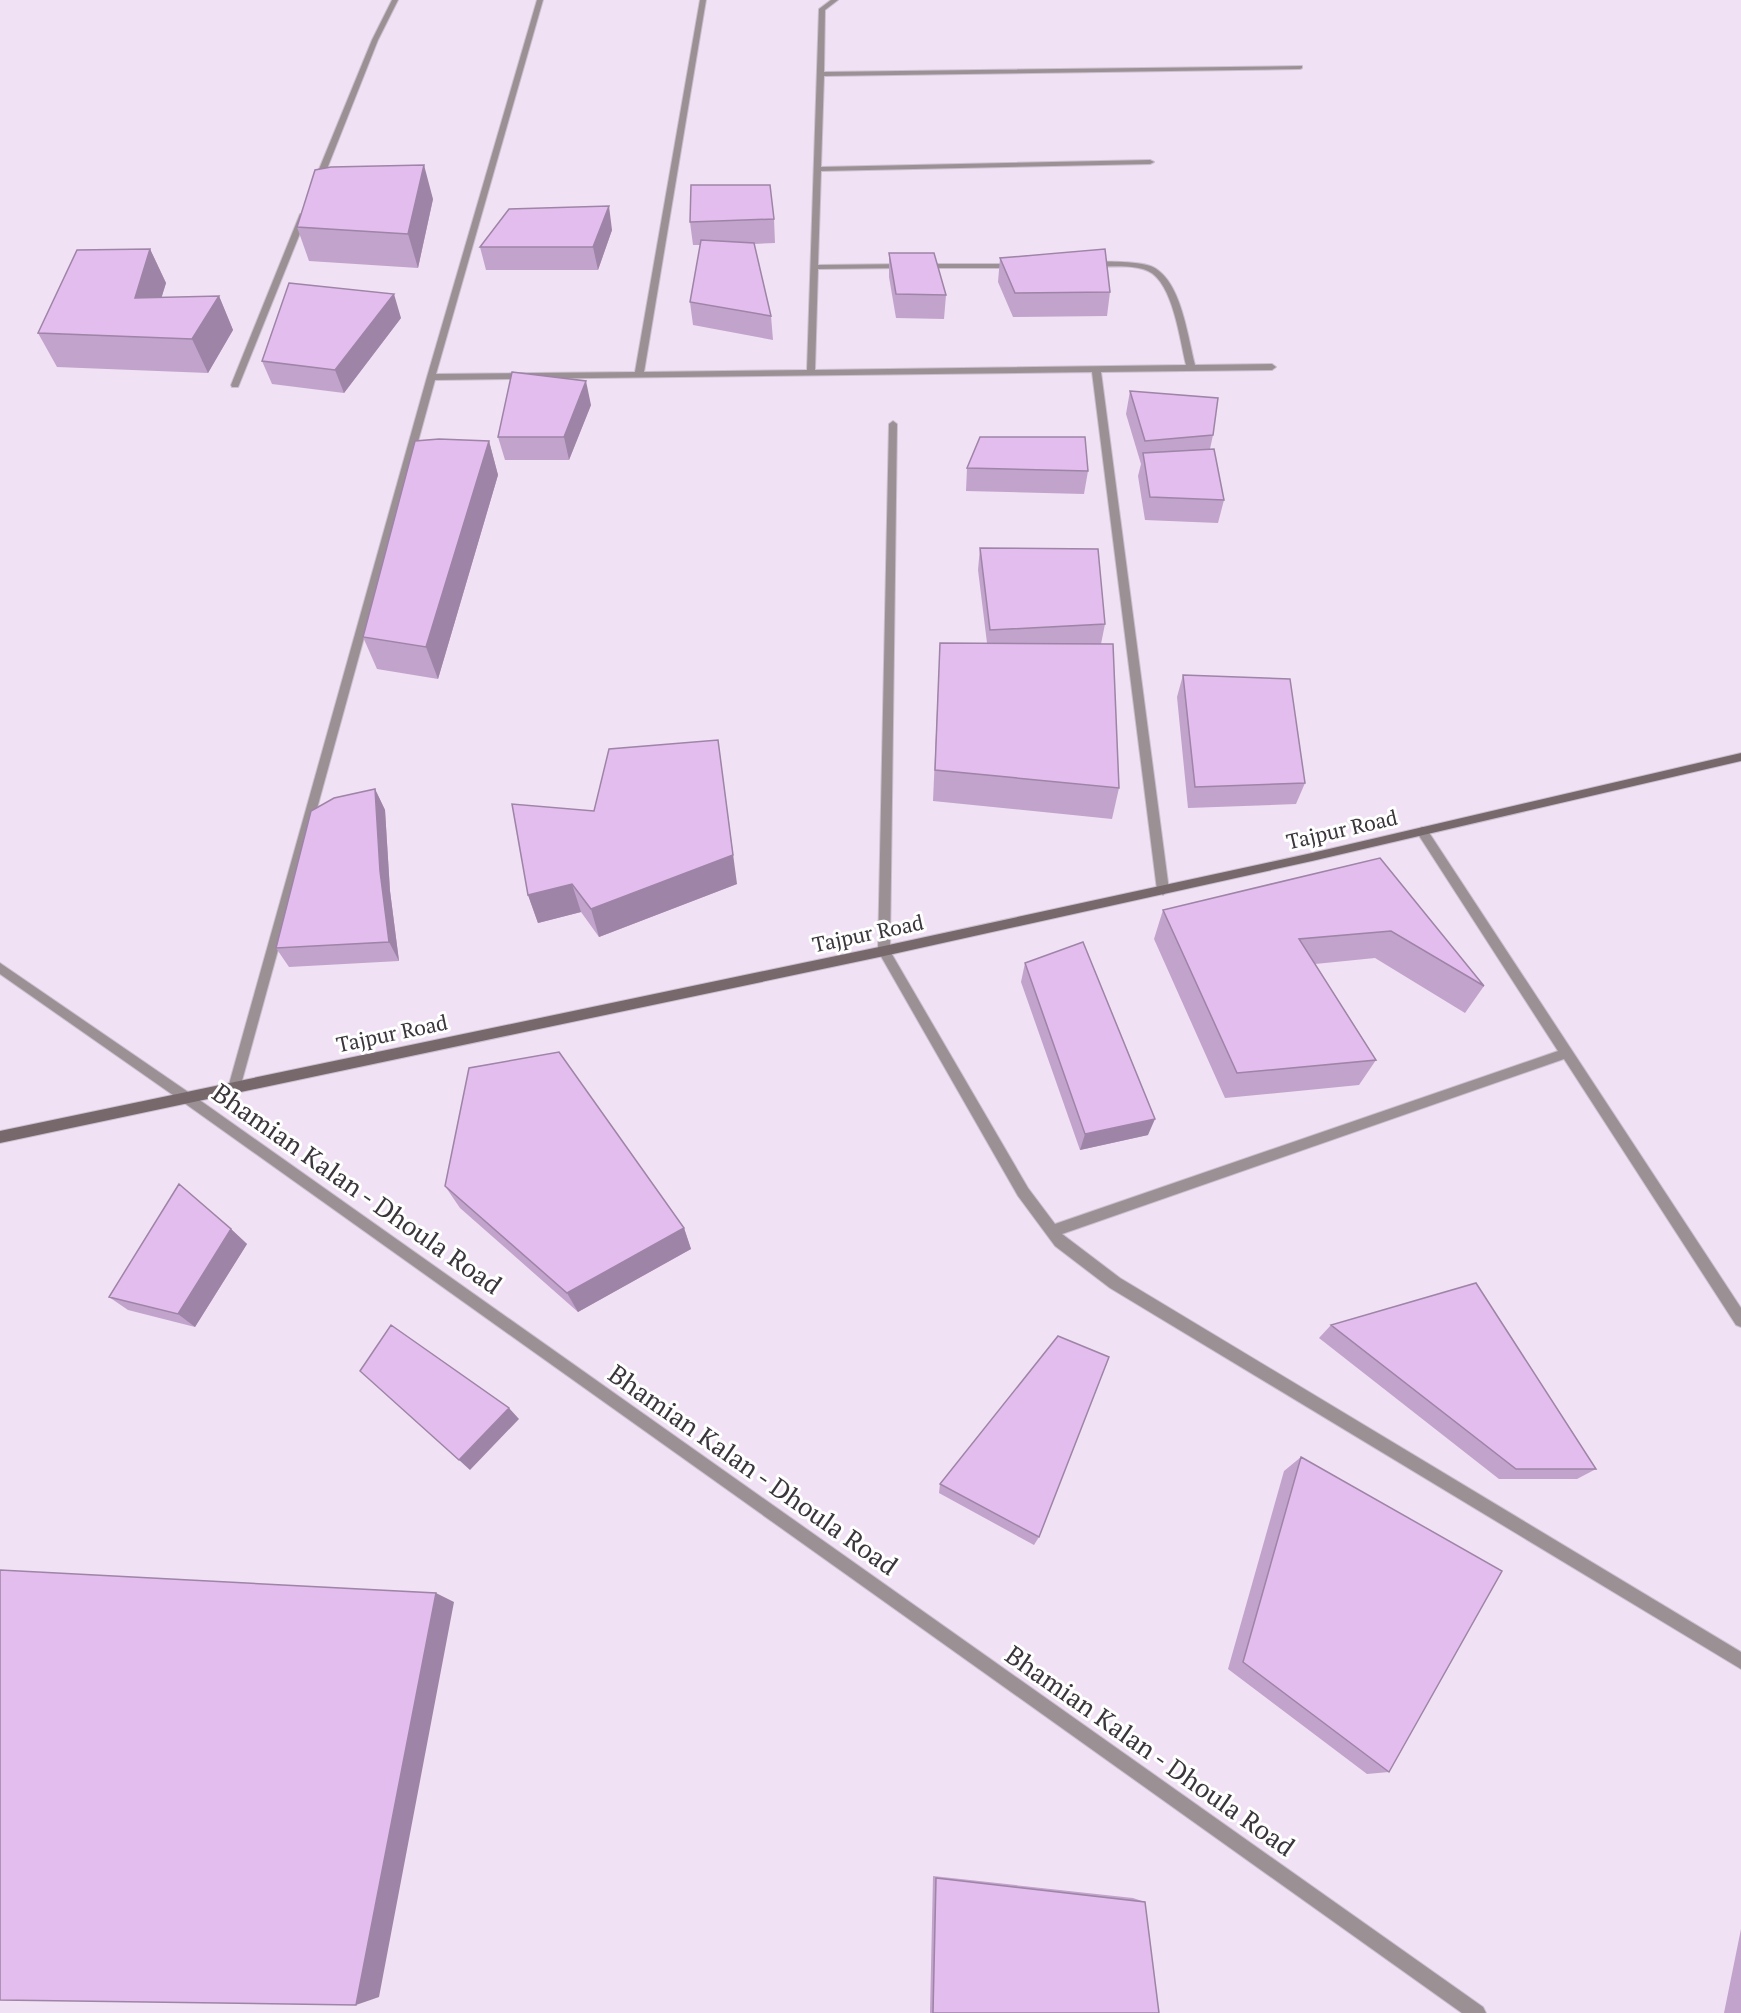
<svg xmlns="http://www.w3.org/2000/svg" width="1741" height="2013" viewBox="0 0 1741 2013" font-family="'PT Serif',serif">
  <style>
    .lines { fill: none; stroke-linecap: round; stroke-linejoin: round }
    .minor-casing { stroke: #ccbfcf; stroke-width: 2 }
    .tertiary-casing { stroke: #ccbfcf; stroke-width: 2 }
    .secondary-casing { stroke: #ccbfcf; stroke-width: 2 }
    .minor { fill: #9b9194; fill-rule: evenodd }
    .tertiary { fill: #9b9194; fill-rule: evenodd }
    .secondary { fill: #77686c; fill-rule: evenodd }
    .wall { fill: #c2a3cc }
    .shaded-wall { fill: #9e84a6 }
    .building { fill: #e2bded; stroke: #9e84a6; stroke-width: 1.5 }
    .labels { text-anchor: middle; stroke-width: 6; stroke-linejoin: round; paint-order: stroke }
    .street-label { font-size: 21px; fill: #3b353c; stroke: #fff }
    .near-street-label { font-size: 26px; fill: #3b353c; stroke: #fff }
  </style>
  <rect width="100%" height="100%" fill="#f0e1f4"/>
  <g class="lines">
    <g class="minor-casing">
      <path id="minor" d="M392 0H398L378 40 321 184 314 186 313 184 372 40Z
        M537 0H543L436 374 635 372 700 0H706L644 372 807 370 819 9 831 0H838L825 10 824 72 1302 66V68L1300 69 824 76 821 167 1150 160 1154 162 1150 164 821 171 818 265 906 264 910 266 906 268 818 269 815 370 1186 365C1180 341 1173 282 1148 271 1131 264 1109 267 1091 267L1087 265C1095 260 1113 262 1123 262 1135 263 1150 263 1159 271 1182 289 1188 338 1195 365L1272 364 1276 367 1272 370 1101 372 1169 890 1163 895 1157 890 1092 372 435 380 240 1088 238 1092 234 1094 230 1092 228 1088 427 377Z
        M300 214 307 216 239 385 238 387H232L231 385Z
        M920 264H1014L1018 266 1014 268H923L919 266Z
        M893 421 897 424 890 951 1028 1188 1055 1224 1558 1051 1416 831 1422 827 1426 828 1741 1308V1327L1736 1325 1564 1059 1062 1234 1120 1278 1741 1652V1669L1110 1288 1055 1246 1018 1196 878 951 889 424Z"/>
    </g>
    <g class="tertiary-casing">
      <path id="tertiary" d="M0 963 191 1094 1483 2007 1486 2013H1462L183 1102 0 974Z"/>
    </g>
    <g class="secondary-casing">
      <path id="secondary" d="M1741 753V761L1312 861 884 956 0 1143V1131L884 946 1312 853Z"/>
    </g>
    <use href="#minor" class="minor"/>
    <use href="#tertiary" class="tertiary"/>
    <use href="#secondary" class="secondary"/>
  </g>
  <path class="wall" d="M433 199 418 268 309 261 297 227Z
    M774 219 775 243 754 244 771 316 773 340 693 325 690 302 701 245H693L690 222Z
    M612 230 598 270H486L480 247Z
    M150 249 166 283 161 298 219 296 233 330 208 373 57 367 38 333Z
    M889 253 946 295 944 319 896 318 889 277Z
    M1000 258 1110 292 1107 316 1013 317 998 282Z
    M401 318 344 393 272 384 262 361Z
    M1130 391 1213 435 1210 449 1224 500 1218 523 1145 520 1138 476 1141 464 1126 414Z
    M591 405 569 460H505L498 437Z
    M489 441 498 475 438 679 377 669 363 637Z
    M967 468 1088 471 1084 494 966 491Z
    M980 548 1105 624 1101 644 1119 788 1112 819 933 801 940 643H987L978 570Z
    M1183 675 1305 783 1296 804 1188 808 1177 697Z
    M375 789 385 810 390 891 399 961 289 967 276 948Z
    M512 804 737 884 599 937 581 912 538 923 528 895Z
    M1380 858 1484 986 1465 1013 1375 958 1315 964 1376 1060 1359 1085 1225 1098 1154 939 1163 910Z
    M1025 963 1148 1135 1080 1150 1021 982Z
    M445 1186 684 1228 691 1249 578 1312 460 1208Z
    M231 1229 247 1244 195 1327 128 1310 109 1297Z
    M1331 1325 1596 1469 1577 1479H1499L1319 1338Z
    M1301 1457 1389 1772 1367 1774 1228 1669 1284 1471Z
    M940 1484 1039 1537 1034 1545 939 1493Z
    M933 1876 1133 1898 1145 1902 1159 2013H930Z
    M1741 1929V2013H1724Z"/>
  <path class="shaded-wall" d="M424 165 433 199 418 268 408 234Z
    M609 206 612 230 598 270 593 247Z
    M150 249 166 283 151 332 135 298Z
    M394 294 401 318 344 393 335 370Z
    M219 296 233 330 208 373 192 339Z
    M586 381 591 405 569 460 564 437Z
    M489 441 498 475 438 679 426 647Z
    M718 740 737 884 599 937 591 909Z
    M375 789 385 810 390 891 399 961 389 942 380 871Z
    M572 884 581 912 538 923 528 895Z
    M1155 1119 1148 1135 1080 1150 1085 1134Z
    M684 1228 691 1249 578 1312 567 1293Z
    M231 1229 247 1244 195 1327 178 1314Z
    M509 1408 519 1419 470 1470 459 1460Z
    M436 1593 454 1602 379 1997 356 2005Z"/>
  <path class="building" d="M424 165 408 234 297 227 315 170 331 167Z
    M691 185H770L774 219 690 222Z
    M609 206 593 247H480L509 209Z
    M701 240 754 243 771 316 690 302Z
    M150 249 135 298 219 296 192 339 38 333 77 250Z
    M1105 249 1110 292 1015 293 1000 258Z
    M889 253H934L946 295 896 294Z
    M289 283 394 294 335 370 262 361Z
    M512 372 586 381 564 437H498Z
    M1130 391 1218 398 1213 435 1145 441Z
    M980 437H1085L1088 471 967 468Z
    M439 439 489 441 426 647 363 637 415 441Z
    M1214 449 1224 500 1150 497 1143 453Z
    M980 548 1098 549 1105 624 990 630Z
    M940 643 1113 644 1119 788 935 770Z
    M1183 675 1290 679 1305 783 1195 787Z
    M718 740 733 855 591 909 572 884 528 895 512 804 594 811 609 749Z
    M375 789 380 871 389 942 276 948 311 811 334 798Z
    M1380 858 1484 986 1391 931 1299 939 1376 1060 1237 1073 1163 910Z
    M1083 942 1155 1119 1085 1134 1025 963Z
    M559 1052 684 1228 567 1293 445 1186 469 1068Z
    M179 1184 231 1229 178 1314 109 1297Z
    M1476 1283 1596 1469H1516L1331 1325Z
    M391 1325 509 1408 459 1460 360 1371Z
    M1058 1336 1109 1357 1039 1537 940 1484Z
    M1301 1457 1502 1571 1389 1772 1243 1662Z
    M0 1570 436 1593 356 2005 0 2000Z
    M936 1878 1145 1902 1159 2013H933Z"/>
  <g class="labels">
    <g class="street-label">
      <text transform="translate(1342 830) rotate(-13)" y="7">Tajpur Road</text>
      <text transform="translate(868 934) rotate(-12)" y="7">Tajpur Road</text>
      <text transform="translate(392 1034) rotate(-12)" y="7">Tajpur Road</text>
    </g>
    <g class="near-street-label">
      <text transform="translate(357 1189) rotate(35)" y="9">Bhamian Kalan - Dhoula Road</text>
      <text transform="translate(753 1470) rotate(35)" y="9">Bhamian Kalan - Dhoula Road</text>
      <text transform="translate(1150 1751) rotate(35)" y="9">Bhamian Kalan - Dhoula Road</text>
    </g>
  </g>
</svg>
